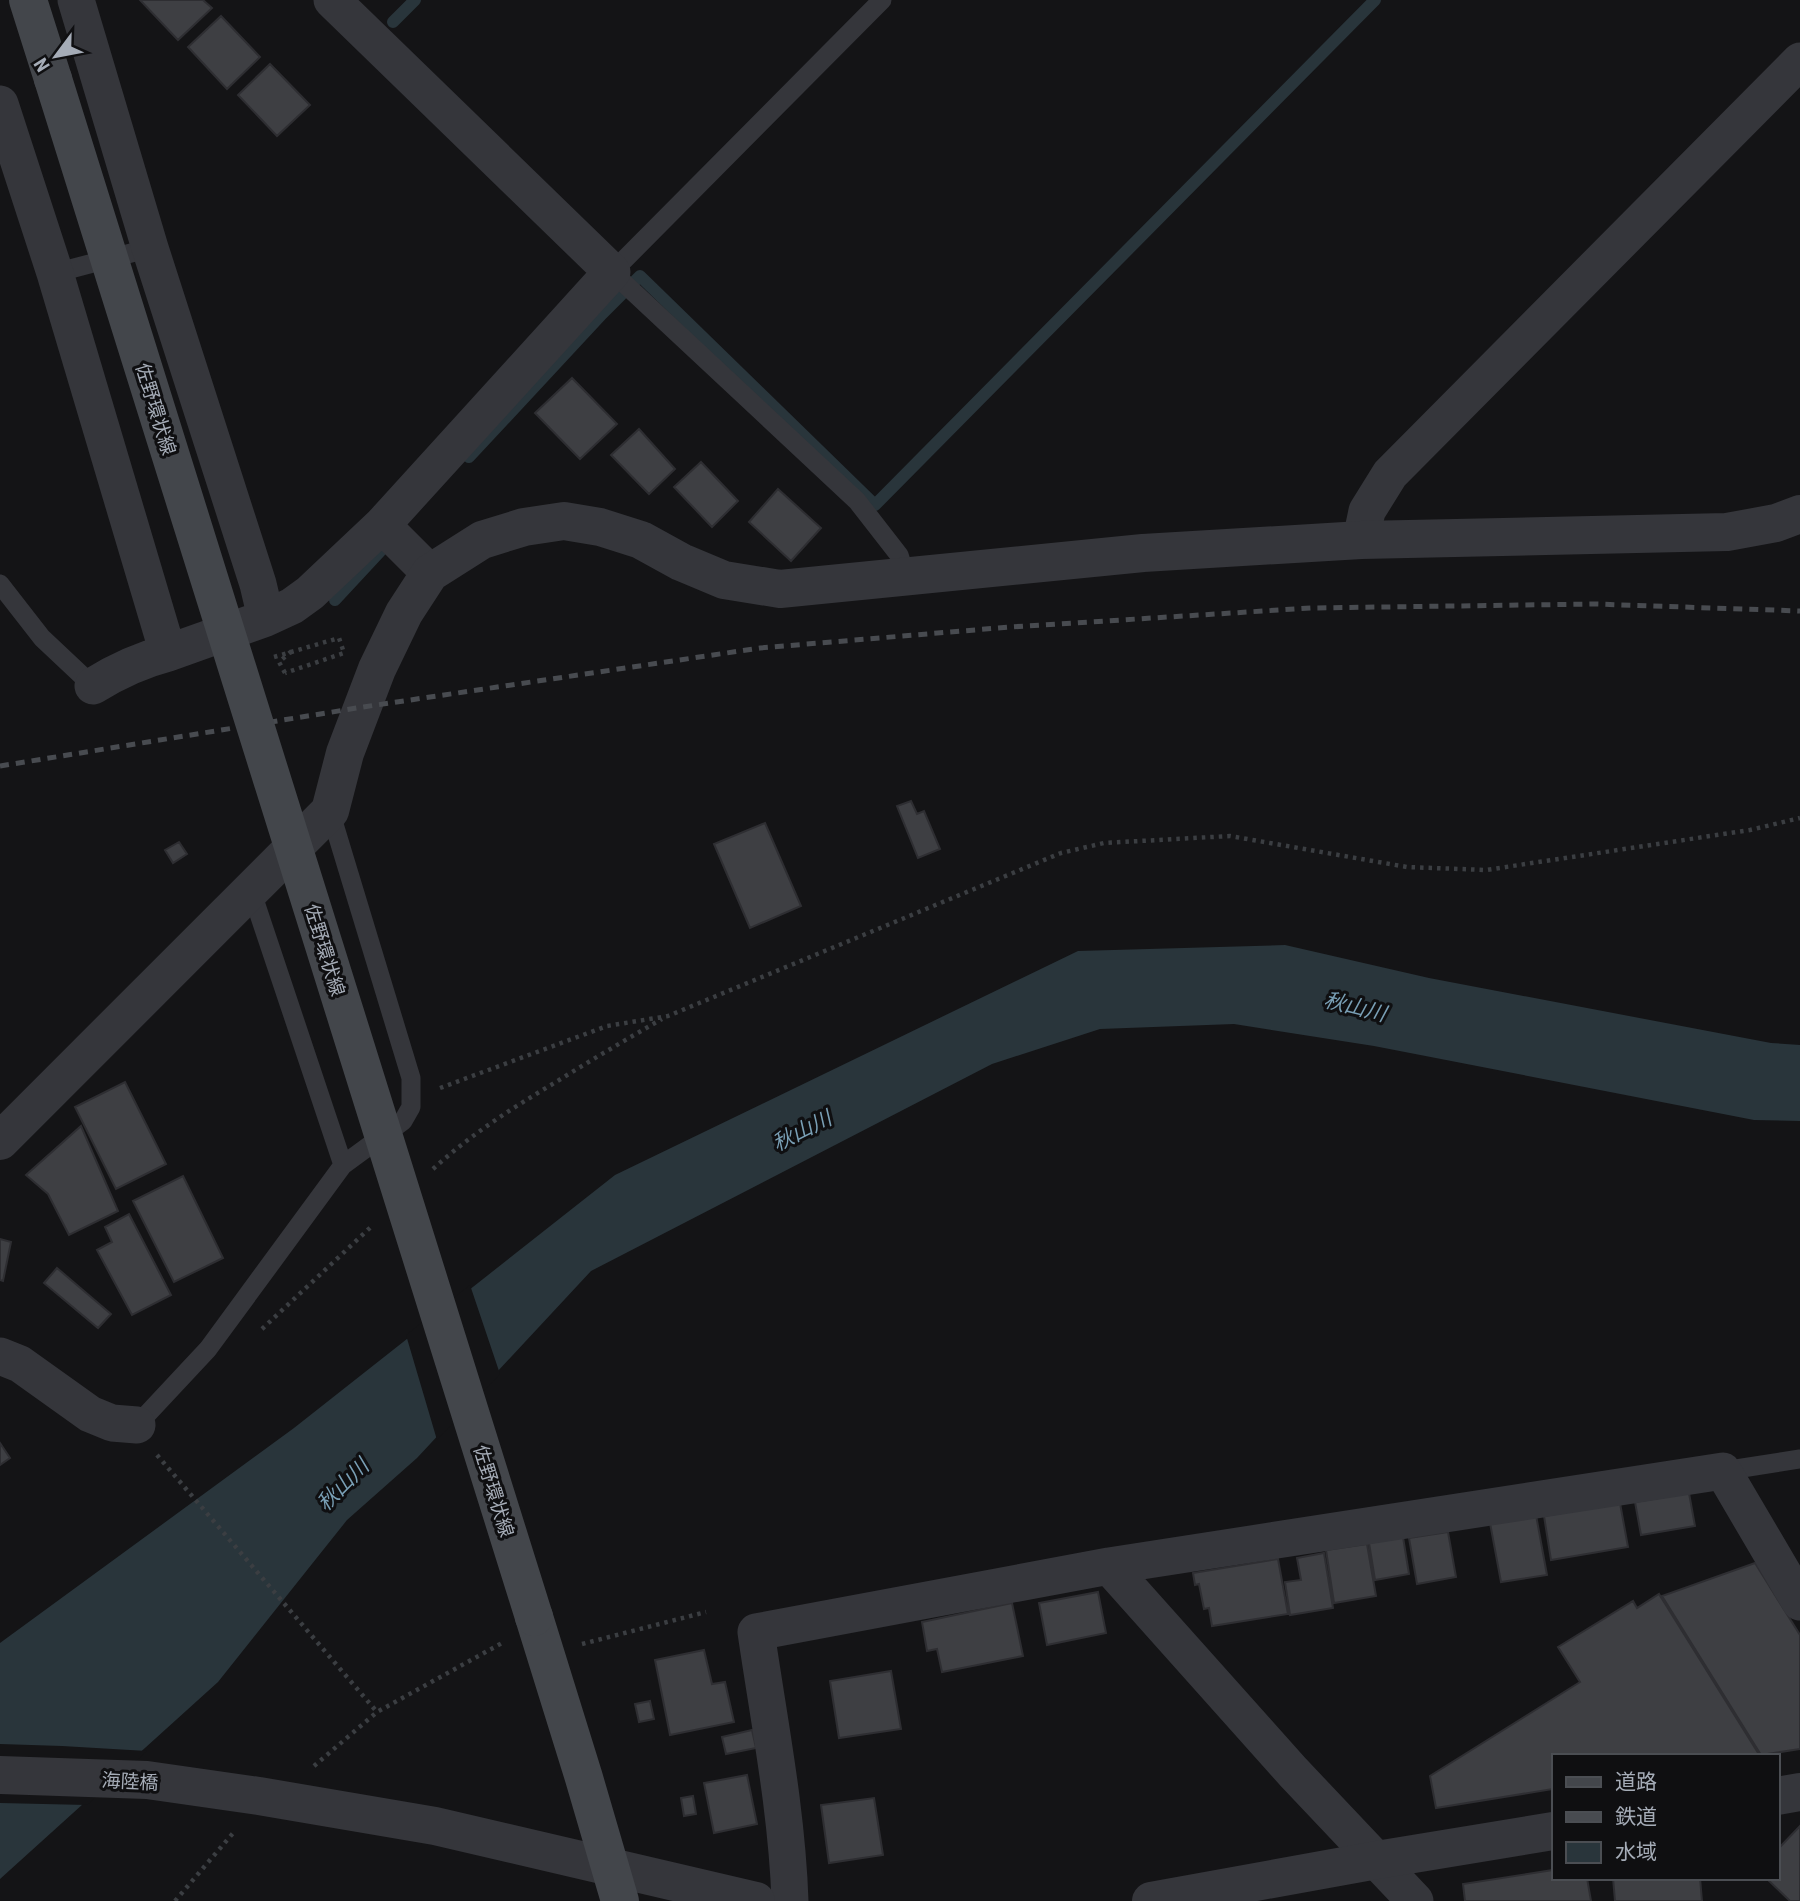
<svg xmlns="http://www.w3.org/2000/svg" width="1800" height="1901" viewBox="0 0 1800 1901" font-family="'Roboto Condensed','Noto Sans JP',sans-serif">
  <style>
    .water { fill: #29353b }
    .pier { fill: #141416 }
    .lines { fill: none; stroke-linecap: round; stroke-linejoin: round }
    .stream { stroke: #29353b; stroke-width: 12 }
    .building { fill: #3e3f43; stroke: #2e2e32; stroke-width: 2 }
    .path { stroke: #3b3e42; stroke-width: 4.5; stroke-dasharray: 3.5 5; stroke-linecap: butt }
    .service { stroke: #35363b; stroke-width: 19 }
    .minor { stroke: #35363b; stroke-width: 37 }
    .tertiary { stroke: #35363b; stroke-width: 38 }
    .secondary { stroke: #43464b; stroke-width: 38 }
    .rail { stroke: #484b50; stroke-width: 5; stroke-dasharray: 9 7; stroke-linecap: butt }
    .path-bridge { stroke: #3b3e42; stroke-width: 4.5; stroke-dasharray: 3.5 5; stroke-linecap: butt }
    .secondary-bridge { stroke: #43464b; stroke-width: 38 }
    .labels { text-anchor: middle; stroke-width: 6; stroke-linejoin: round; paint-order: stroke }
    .street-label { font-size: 19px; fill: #a5acb7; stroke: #0f0f11 }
    .water-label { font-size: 21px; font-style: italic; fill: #799fb5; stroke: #0f0f11 }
  </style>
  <rect width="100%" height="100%" fill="#141416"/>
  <path class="water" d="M1285 945 1429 978 1771 1043 1800 1045V1121L1754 1120 1374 1046 1234 1024 1100 1029 992 1064 591 1271 417 1458 347 1520 218 1682 0 1879V1643L294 1428 615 1175 1078 951Z"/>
  <path class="pier" d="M470 1285 500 1374 437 1440 406 1335Z
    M0 1744 62 1746 147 1751 87 1805 0 1803Z"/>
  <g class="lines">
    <path class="stream" d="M393 22 415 0
      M469 457 602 314 640 276 875 505 1375 0
      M335 600 387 544"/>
  </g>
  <path class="building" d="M140 0H203L212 8 178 40Z
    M221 16 260 57 227 89 188 47Z
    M270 64 310 105 277 136 238 95Z
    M572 378 617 424 580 459 535 413Z
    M639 429 675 469 649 494 611 455Z
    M701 462 738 501 712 527 674 487Z
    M778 489 821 528 791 561 749 522Z
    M911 801 917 814 924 811 940 849 918 858 897 806Z
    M765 823 801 906 750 928 714 844Z
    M179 842 187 854 173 863 165 850Z
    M125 1082 166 1164 116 1189 75 1107Z
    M81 1126 118 1211 69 1235 48 1194 26 1175Z
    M183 1176 223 1258 174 1282 133 1201Z
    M129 1214 171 1295 132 1315 97 1250 112 1242 105 1227Z
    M0 1239 11 1242 3 1281 0 1280Z
    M57 1268 111 1314 98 1328 44 1283Z
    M0 1443 10 1458 0 1465Z
    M1689 1493 1695 1526 1641 1535 1635 1502Z
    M1620 1503 1628 1547 1551 1560 1544 1516Z
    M1536 1515 1547 1575 1501 1582 1490 1523Z
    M1448 1532 1456 1577 1417 1584 1409 1538Z
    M1403 1537 1409 1574 1375 1580 1369 1543Z
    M1367 1544 1376 1596 1334 1603 1326 1550Z
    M1324 1553 1333 1608 1290 1615 1285 1582 1301 1580 1297 1558Z
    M1278 1559 1288 1614 1212 1626 1209 1608 1204 1609 1199 1584 1195 1585 1193 1573Z
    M1755 1563 1800 1635V1749L1761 1755 1662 1596Z
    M1098 1592 1106 1633 1047 1645 1039 1603Z
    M1659 1594 1760 1756H1553V1789L1436 1808 1430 1776 1580 1682 1558 1647 1633 1601 1637 1608Z
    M1012 1603 1023 1656 942 1672 937 1649 927 1651 922 1622Z
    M704 1650 712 1684 725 1682 734 1722 670 1735 655 1660Z
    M891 1671 901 1729 839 1738 830 1681Z
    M650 1701 654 1719 639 1722 635 1704Z
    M752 1730 756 1748 726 1754 722 1737Z
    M747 1775 757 1824 714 1833 704 1783Z
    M693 1796 696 1814 684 1816 681 1798Z
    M874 1798 883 1855 829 1863 821 1805Z
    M1800 1826V1901H1790L1766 1878H1777V1850Z
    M1553 1870V1878H1587L1591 1901H1465L1463 1884Z
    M1613 1878H1700L1702 1901H1615Z"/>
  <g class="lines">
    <path class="path" d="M285 673 279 662 293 650
      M440 1088 607 1026 668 1016 1061 853 1104 843 1230 836 1407 867 1486 870 1750 830 1800 818
      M433 1169C469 1136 509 1110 551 1085 588 1062 625 1040 662 1019
      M262 1329 373 1225
      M157 1455 377 1712
      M582 1644 706 1612
      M314 1766 377 1712 502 1643
      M175 1901 234 1832"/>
    <path class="service" d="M882 0 612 272 857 501 899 555 906 577
      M55 273 150 248
      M0 584 42 638 93 686
      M251 890 343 1165 403 1121 411 1107V1078L330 811
      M137 1425 208 1349 343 1165
      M1723 1471 1800 1459"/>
    <path class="minor" d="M76 0 150 248 258 584 266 618
      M0 104 55 273 168 653 266 618 292 606 310 593 382 525 612 272 332 0
      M382 525 430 573
      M1361 540 1367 511 1390 474 1800 61
      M93 686C117 671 141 660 168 653
      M0 1356 20 1364 90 1414 112 1423 137 1425
      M1109 1566 1293 1772 1415 1901
      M790 1901C787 1811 769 1721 756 1632L1109 1566 1723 1471 1800 1602"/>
    <path class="tertiary" d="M0 1141 330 811 345 753 377 669 404 613 430 573 482 540 524 527 564 521 600 527 641 540 681 562 724 580 780 589 1143 553 1361 540 1727 532 1776 523 1800 514
      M0 1775 147 1780 259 1796 435 1826 756 1901
      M1777 1796 1800 1792
      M1151 1901 1377 1860 1553 1831"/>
    <path class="secondary" d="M28 0 53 79
      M534 1617 584 1778 620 1901"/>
    <path class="rail" d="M0 766 363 707 760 648 1010 627 1311 608 1595 604 1800 611"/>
    <path class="path-bridge" d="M274 657 339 638 344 653 285 673"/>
    <path class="secondary-bridge" d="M53 79 534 1617"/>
  </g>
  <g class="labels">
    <g class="street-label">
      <text transform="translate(156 409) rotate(73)" y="7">佐野環状線</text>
      <text transform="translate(325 950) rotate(73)" y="7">佐野環状線</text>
      <text transform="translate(494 1491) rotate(73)" y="7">佐野環状線</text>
      <text transform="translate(130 1781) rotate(3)" y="7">海陸橋</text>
    </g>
    <g class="water-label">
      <text transform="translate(1355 1007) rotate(14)" y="7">秋山川</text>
      <text transform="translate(802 1131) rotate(-27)" y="7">秋山川</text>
      <text transform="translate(343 1485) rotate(-45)" y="7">秋山川</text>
    </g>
  </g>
  <rect x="1552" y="1754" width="228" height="126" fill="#0f0f11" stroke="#4b4e53" stroke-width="2"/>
  <rect x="1566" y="1777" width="35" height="10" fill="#43464b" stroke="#4b4e53" stroke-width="2"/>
  <text x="1615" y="1789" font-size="21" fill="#a5acb7">道路</text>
  <rect x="1566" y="1812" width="35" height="10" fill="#484b50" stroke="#4b4e53" stroke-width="2"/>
  <text x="1615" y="1824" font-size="21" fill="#a5acb7">鉄道</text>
  <rect x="1566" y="1842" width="35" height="21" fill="#29353b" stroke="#4b4e53" stroke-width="2"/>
  <text x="1615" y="1859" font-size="21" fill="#a5acb7">水域</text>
  <g transform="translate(56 56) rotate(238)" stroke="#0f0f11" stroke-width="5" paint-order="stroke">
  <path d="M0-5L12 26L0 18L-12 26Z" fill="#a5acb7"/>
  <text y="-10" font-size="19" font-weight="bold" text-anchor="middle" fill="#a5acb7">N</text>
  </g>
</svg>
